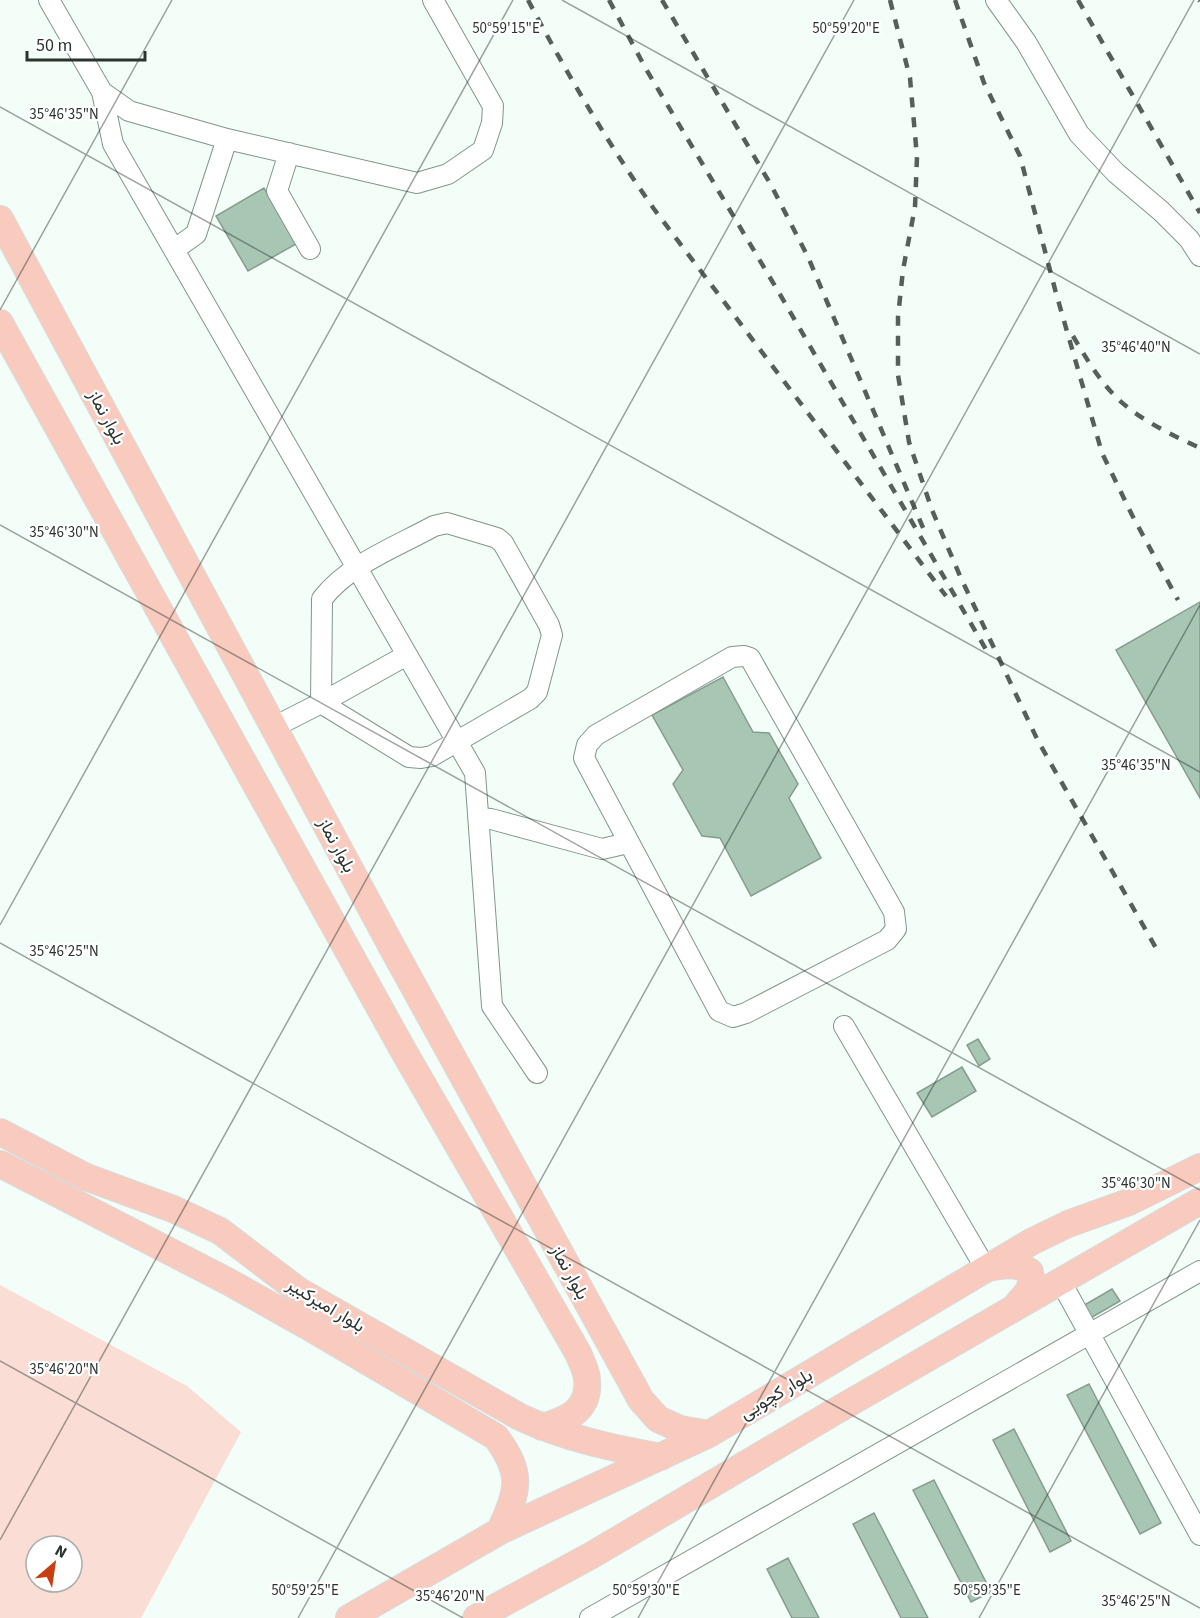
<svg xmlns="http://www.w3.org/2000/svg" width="1200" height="1618" viewBox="0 0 1200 1618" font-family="'Source Sans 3',Vazirmatn,sans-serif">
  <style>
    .green { fill: #faddd5; fill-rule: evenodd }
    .building { fill: #a7c6b4; stroke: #869c8f; stroke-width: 1.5 }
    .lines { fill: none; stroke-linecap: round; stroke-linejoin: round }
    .minor-casing { stroke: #809689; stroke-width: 22 }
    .major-casing { stroke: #d9dad9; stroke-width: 28 }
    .minor { stroke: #fff; stroke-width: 20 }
    .major { stroke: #f8cbbe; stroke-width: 26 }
    .rail { stroke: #565f5a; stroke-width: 4.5; stroke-dasharray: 10 10; stroke-linecap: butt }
    .ticks { fill: none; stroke: #2a332e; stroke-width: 1.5; stroke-opacity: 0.45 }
    .labels { text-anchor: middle; stroke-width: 4.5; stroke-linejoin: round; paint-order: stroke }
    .street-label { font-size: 18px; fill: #2a332e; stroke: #fff }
    .ticks-label { font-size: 15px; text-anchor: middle; fill: #2a332e; stroke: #fff; stroke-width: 4.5; stroke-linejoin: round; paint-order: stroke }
  </style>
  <rect width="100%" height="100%" fill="#f4fef8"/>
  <path class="green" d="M0 1285 187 1386 241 1432 141 1618H0ZM36 1546H72V1582H36Z"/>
  <path class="building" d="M264 188 296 244 248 271 216 216Z
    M1200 602V798L1116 650Z
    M723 677 753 732 769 733 798 784 789 798 821 858 751 896 720 838 702 836 673 784 683 770 652 715Z
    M978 1039 990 1059 979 1066 967 1045Z
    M962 1067 976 1091 932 1117 917 1093Z
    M1112 1289 1120 1301 1089 1319 1081 1307Z
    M1089 1384 1161 1523 1140 1534 1067 1395Z
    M1014 1429 1071 1541 1050 1552 993 1440Z
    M934 1480 991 1592 971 1602 913 1490Z
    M874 1513 928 1618H901L853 1524Z
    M788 1558 819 1618H792L767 1569Z"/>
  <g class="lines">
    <g class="minor-casing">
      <path id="minor" d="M49 0 102 92 129 111 227 139 417 183 448 174 483 150 492 123 493 106 433 0
        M996 0 1026 42 1079 134 1116 173 1161 211 1189 239 1200 256
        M102 92 113 144 475 773 492 1006 537 1073
        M289 153 277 191 310 249
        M175 249 196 234 227 139
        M447 523 497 538 503 543 549 625 552 635 537 692 530 699 432 756 421 758 409 757 321 703 322 599C349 564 396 547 434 526Z
        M744 656 750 658 894 912 896 929 887 940 746 1013 733 1017 719 1011 584 758 587 745 596 735 732 657Z
        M274 727 321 703 407 655
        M479 818 491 819 602 849 628 843
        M844 1026 986 1269
        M1061 1282 1200 1535
        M590 1618 1200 1271"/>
    </g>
    <g class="major-casing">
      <path id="major" d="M0 219 393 949 641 1400 658 1419 680 1429 709 1434
        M0 323 403 1050 578 1353C581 1361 587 1371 587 1380 590 1411 566 1420 542 1427
        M0 1132 86 1177 173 1209 220 1231 299 1291 520 1417C565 1438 612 1448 661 1457
        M0 1164 229 1282 309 1327 496 1437C524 1475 518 1490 500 1531
        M988 1268C1005 1265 1016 1262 1030 1272L1032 1283 1027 1293 1014 1308
        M349 1618 500 1531 709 1434 1031 1242 1068 1224 1129 1202 1200 1167
        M476 1618 592 1555 834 1412 1200 1201"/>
    </g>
    <use href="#minor" class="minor"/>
    <use href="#major" class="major"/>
    <path class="rail" d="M528 0C566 72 607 142 654 209L946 596
      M609 0 646 69 778 291 988 653
      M662 0 771 185 808 257 924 530
      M890 0 910 78 917 157 915 207 903 270 898 317V375L909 442 932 510 960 576 1038 741 1156 948
      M955 0 984 83 1020 156 1056 293 1102 453 1132 515 1178 600
      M1078 0 1200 213
      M1199 0 1200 1
      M1073 336C1086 358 1100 382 1119 400 1142 421 1172 435 1200 448"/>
  </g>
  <path class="ticks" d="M562 0 1200 354M0 107 1200 772M0 310 172 0M0 525 1200 1190M0 925 513 0M0 943 1200 1608M0 1361 463 1618M0 1540 854 0M298 1618 1194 0M638 1618 1200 605M979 1618 1200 1220"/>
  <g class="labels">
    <g class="street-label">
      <text transform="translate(107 417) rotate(62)" y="6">بلوار نماز</text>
      <text transform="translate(337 845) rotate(62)" y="6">بلوار نماز</text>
      <text transform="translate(570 1272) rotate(61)" y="6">بلوار نماز</text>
      <text transform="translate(326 1305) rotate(31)" y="6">بلوار امیرکبیر</text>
      <text transform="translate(776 1394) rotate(-31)" y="6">بلوار کچویی</text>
    </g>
  </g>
  <g class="ticks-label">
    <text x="506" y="33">50°59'15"E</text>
    <text x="846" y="33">50°59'20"E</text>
    <text x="64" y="119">35°46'35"N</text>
    <text x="1136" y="352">35°46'40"N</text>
    <text x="64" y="537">35°46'30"N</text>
    <text x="1136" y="770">35°46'35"N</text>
    <text x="64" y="956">35°46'25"N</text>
    <text x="1136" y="1188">35°46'30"N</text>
    <text x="64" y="1374">35°46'20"N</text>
    <text x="305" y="1595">50°59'25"E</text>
    <text x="646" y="1595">50°59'30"E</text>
    <text x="987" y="1595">50°59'35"E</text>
    <text x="450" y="1601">35°46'20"N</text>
    <text x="1136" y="1606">35°46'25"N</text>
  </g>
  <g transform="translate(54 1564) rotate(29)"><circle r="28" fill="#ffffff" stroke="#aaadab" stroke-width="1.5"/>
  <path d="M0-4.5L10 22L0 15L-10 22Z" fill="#c73f14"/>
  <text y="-9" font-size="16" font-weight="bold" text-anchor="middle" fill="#2a332e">N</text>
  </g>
  <path d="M27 51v9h118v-9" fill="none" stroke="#2a332e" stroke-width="3"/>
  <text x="36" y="51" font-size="18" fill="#2a332e" stroke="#ffffff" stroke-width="4.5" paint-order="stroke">50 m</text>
</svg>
